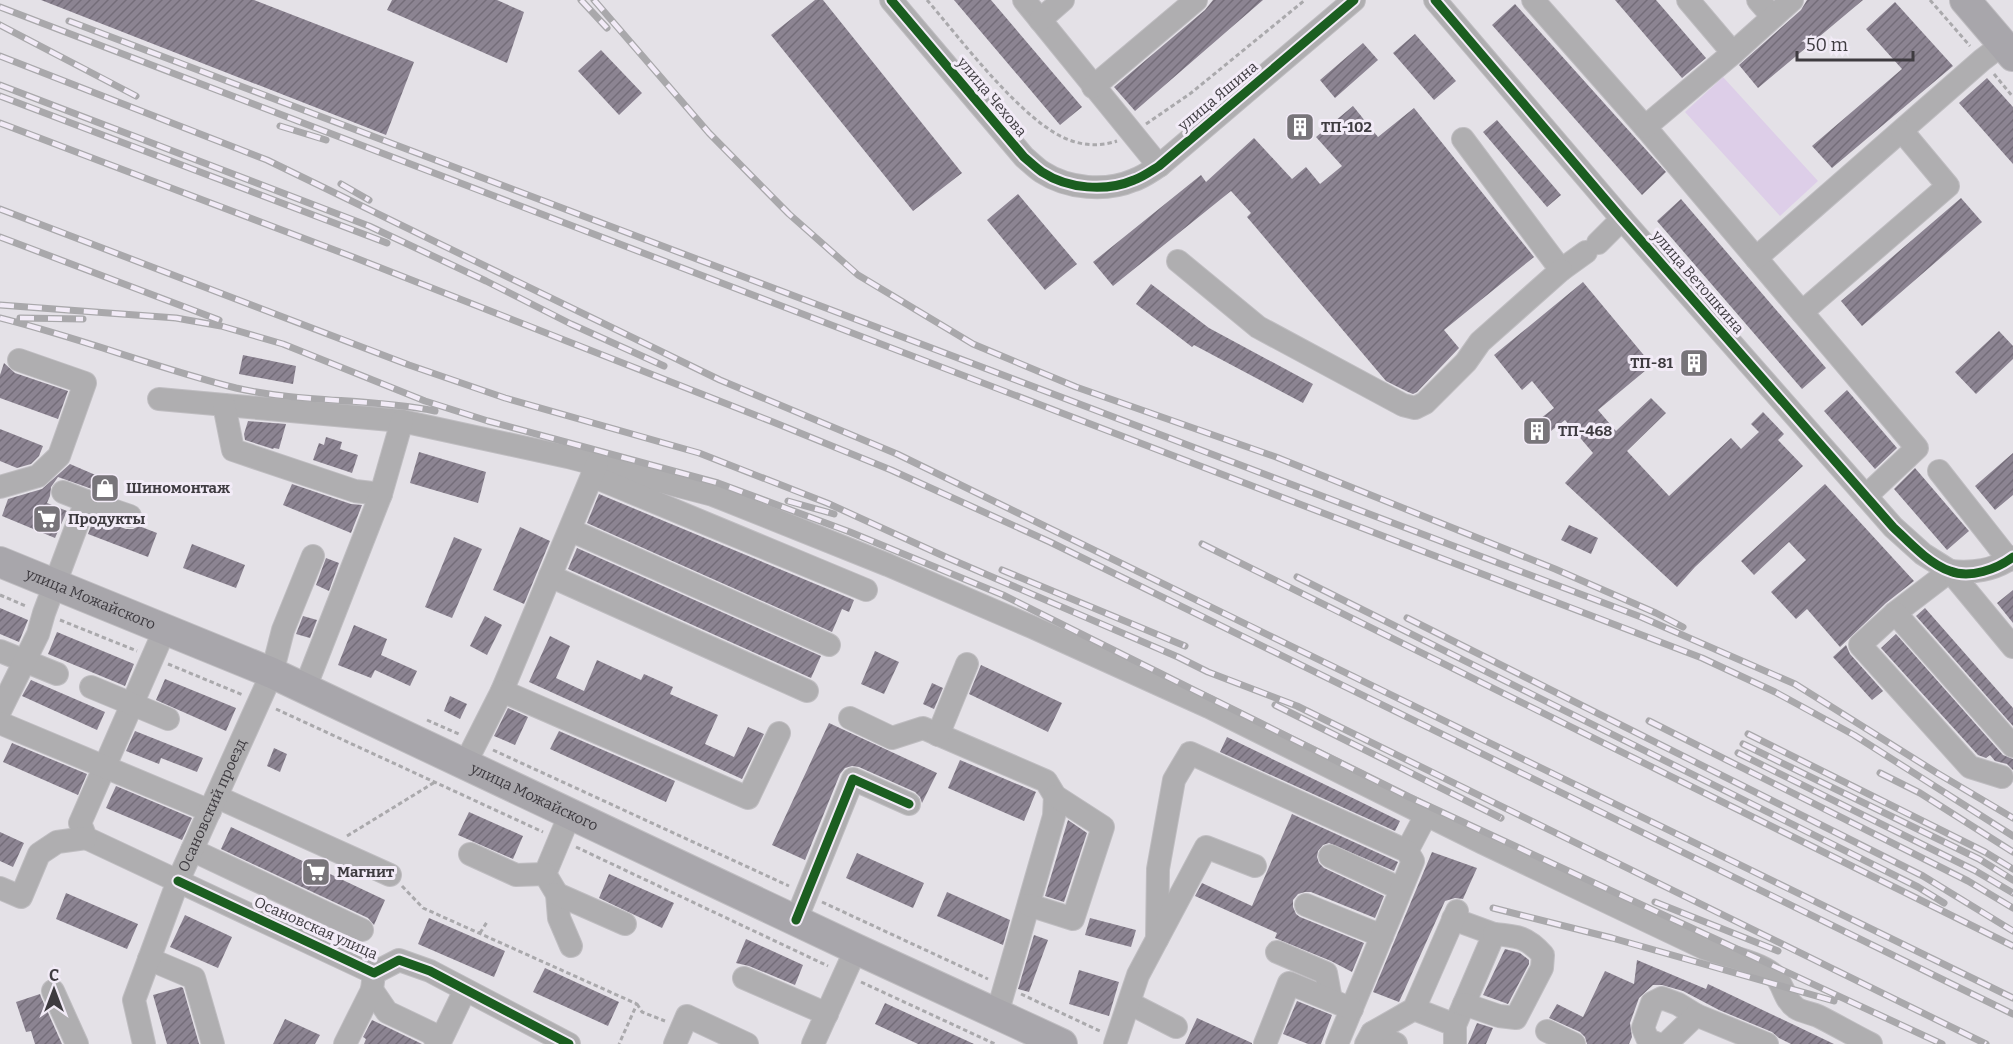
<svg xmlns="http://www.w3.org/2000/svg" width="2013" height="1044" viewBox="0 0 2013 1044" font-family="Bitter,serif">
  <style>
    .park { fill: #ddcee8 }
    .building { fill: url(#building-hatch) }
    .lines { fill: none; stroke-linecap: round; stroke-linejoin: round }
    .minor-casing { stroke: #bfbdc1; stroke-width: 24 }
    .major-casing { stroke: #bfbdc1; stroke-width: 32 }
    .path { stroke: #aaa9ac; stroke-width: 3; stroke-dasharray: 4.5 3; stroke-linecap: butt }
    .minor { stroke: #afaeb0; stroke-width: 22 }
    .major { stroke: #a8a6ab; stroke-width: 30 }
    .rail-casing { stroke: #a9a8ab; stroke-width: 7 }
    .rail { stroke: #f2ebf7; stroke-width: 4.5; stroke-dasharray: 14; stroke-linecap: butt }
    .cycleway-casing { stroke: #f2ebf7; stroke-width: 13 }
    .cycleway { stroke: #1b5e20; stroke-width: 9 }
    .labels { text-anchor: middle; stroke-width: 6; stroke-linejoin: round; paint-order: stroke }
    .street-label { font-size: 15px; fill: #3e3b40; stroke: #f2ebf7 }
    .poi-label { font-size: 15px; font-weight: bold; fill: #3e3b40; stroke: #f2ebf7; text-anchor: start }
  </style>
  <defs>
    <pattern id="building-hatch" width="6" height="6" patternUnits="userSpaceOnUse" patternTransform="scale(1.5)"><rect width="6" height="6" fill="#8c8492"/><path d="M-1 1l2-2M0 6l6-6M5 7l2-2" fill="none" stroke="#746d79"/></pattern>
  </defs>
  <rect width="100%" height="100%" fill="#e4e1e7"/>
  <path class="park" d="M1723 77 1818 181 1780 216 1685 112Z"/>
  <path class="building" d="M41 0H254L414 62 386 135Z
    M392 0H497L524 12 507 63 387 10Z
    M815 0H823L962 173 913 211 771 35Z
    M954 0H991L1082 107 1060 125Z
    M1213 0H1263L1135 111 1114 87 1205 10Z
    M1615 0H1656L1706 58 1682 78Z
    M1807 0H1863L1758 88 1739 65 1801 10Z
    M1895 2 1953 66 1832 168 1812 146 1902 69 1866 29Z
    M1515 4 1666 172 1642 195 1492 25Z
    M1415 34 1456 81 1434 100 1393 53Z
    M1363 43 1378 60 1335 98 1320 80Z
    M601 50 642 93 619 115 578 71Z
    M1987 78 2013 107V164L1959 103Z
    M1353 106 1378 137 1414 108 1534 257 1444 330 1459 348 1417 392 1413 394 1408 392 1386 381 1247 217 1251 213 1231 191 1113 286 1093 262 1201 175 1206 182 1254 138 1292 179 1306 167 1320 184 1342 166 1316 137Z
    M1497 120 1561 195 1547 207 1483 132Z
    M1018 194 1077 264 1045 290 987 220Z
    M1961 198 1982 222 1862 326 1841 301Z
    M1681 199 1826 368 1802 389 1657 221Z
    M1583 282 1652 365 1598 410 1616 431 1651 398 1666 413 1627 451 1669 496 1731 438 1741 449 1759 432 1751 424 1763 412 1784 434 1778 440 1803 466 1695 567 1677 587 1565 483 1593 453 1565 420 1537 442 1527 429 1554 408 1532 381 1522 390 1494 355Z
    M1151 284 1209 328 1313 384 1303 403 1194 345 1192 347 1136 304Z
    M1999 331 2013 346V359L1976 394 1955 372Z
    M243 355 296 366 293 384 239 374Z
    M4 363 15 373 68 391 58 419 0 398V375Z
    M1847 390 1897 448 1875 469 1824 411Z
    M248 421 286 424 279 449 274 448 273 449 245 440 244 434Z
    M0 429 43 446 39 456 31 464 17 468 0 461Z
    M326 437 342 442 340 449 358 455 352 473 313 460 319 443 324 445Z
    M419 452 486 472 478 503 410 483Z
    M2013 453V495L1995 510 1975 486Z
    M70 464 114 483 109 495 58 477 51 487 50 496 47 503 67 511 55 538 2 516 8 499 42 489Z
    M1915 468 1969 531 1947 550 1894 489Z
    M292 484 351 504 362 505 351 533 283 505Z
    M1825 484 1914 581 1886 603 1840 647 1807 609 1796 619 1771 592 1806 560 1789 542 1754 575 1741 561Z
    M599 494 854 600 849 612 842 609 832 632 587 523Z
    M94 518 126 529H133L139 526 157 533 148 557 88 534Z
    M1569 525 1598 538 1591 554 1561 540Z
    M520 527 550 541 524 604 493 590Z
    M454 537 482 549 452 618 425 607Z
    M192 544 245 565 236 588 183 568Z
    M577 548 821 656 811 678 568 569Z
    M326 558 339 563 329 591 316 585Z
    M2013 590V623L1997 603Z
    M0 608 28 620 19 642 0 634Z
    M1925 608 2013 708V726L1916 616Z
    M303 616 317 620 310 638 296 634Z
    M485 616 502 625 487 655 470 646Z
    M354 625 387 639 381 655 417 671 410 686 375 670 371 678 338 665Z
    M57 632 134 664 125 686 48 654Z
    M1896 634 2003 755 2013 759V770L2007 764 1995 761 1990 755 1986 758 1978 755 1881 648Z
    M550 636 570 646 556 678 584 691 597 660 641 680 644 674 673 687 670 694 718 715 705 744 734 757 748 727 764 734 742 779 529 682Z
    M1846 645 1850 654 1883 691 1872 700 1833 657Z
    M875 651 899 662 884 694 861 684Z
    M981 665 1062 703 1048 732 969 694Z
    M165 679 236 708 226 731 156 700Z
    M31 680 105 712 97 730 22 696Z
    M932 683 943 688 934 709 923 704Z
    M450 696 467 704 460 719 444 711Z
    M508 708 528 717 515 745 494 736Z
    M829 723 937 773 922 803 920 797 915 792 859 767 852 766 845 768 840 774 805 860 772 845Z
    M135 731 203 758 197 772 161 758 159 764 126 751Z
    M559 731 675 781 666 802 550 749Z
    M1227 737 1400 821 1395 831 1220 752Z
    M12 743 87 774 78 795 3 762Z
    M274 748 287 754 280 772 267 766Z
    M960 760 1036 792 1024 821 948 788Z
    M116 786 192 818 182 840 106 808Z
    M469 812 523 836 513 859 458 835Z
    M1292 814 1398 862 1394 871 1329 843 1323 845 1318 851 1317 857 1319 863 1324 868 1384 896 1375 918 1311 892H1305L1298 894 1293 900V907L1296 914 1300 917 1364 943 1352 972 1331 961 1275 938 1277 933 1195 896 1202 883 1252 906Z
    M1068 820 1087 833 1064 902 1045 896Z
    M231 827 385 900 374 925 368 918 221 849Z
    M0 832 24 843 13 867 0 861Z
    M1432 852 1477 868 1463 899 1455 898 1445 901 1399 1002 1373 992Z
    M857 853 924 883 913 908 846 878Z
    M609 874 674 903 662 928 599 898Z
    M947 892 1010 920 1003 945 937 916Z
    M66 893 138 924 127 949 56 919Z
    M185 915 232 937 218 968 170 947Z
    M429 918 505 951 494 977 418 944Z
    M1090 918 1136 930 1131 947 1085 935Z
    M1034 935 1048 940 1029 992 1018 989Z
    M746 939 803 965 795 985 749 966 736 963Z
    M1505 949 1520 953 1529 960V964L1508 1004 1483 995Z
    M1637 960 1706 989 1708 984 1834 1044H1791L1779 1038 1772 1032 1719 1010 1683 991 1662 985H1653L1639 998 1630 1023 1632 1037 1629 1044H1587L1585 1037 1580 1032 1549 1018 1557 1004 1583 1017 1605 971 1634 984Z
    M545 968 619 1002 608 1026 533 992Z
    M1079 970 1119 982 1109 1016 1069 1004Z
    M181 987 183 988 199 1044H167L153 995Z
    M40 994 41 997 62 1044H35L31 1031 26 1032 16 1002Z
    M1297 1001 1332 1015 1321 1044H1308L1283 1034Z
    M885 1003 974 1044H918L875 1024Z
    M1197 1018 1252 1043V1044H1185Z
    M285 1019 320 1035 315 1044H273Z
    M372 1020 389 1028 422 1044H364L366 1039 363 1037Z
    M1477 1023 1493 1028 1486 1044H1468Z"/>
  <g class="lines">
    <g class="minor-casing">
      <g id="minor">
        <path d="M891 0 1024 157C1030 162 1036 168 1042 172 1068 189 1106 192 1134 180 1143 177 1151 171 1159 166L1354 0"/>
        <path d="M1024 0 1159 166"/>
        <path d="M1435 0 1622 219 1893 527 1923 554 1950 571 2013 647"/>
        <path d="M1533 0 1645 127 1917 448 1866 496"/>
        <path d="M1758 0 1773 17"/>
        <path d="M1040 20 1063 0"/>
        <path d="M1733 53 1792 0"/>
        <path d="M1093 87 1196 0"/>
        <path d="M1645 127 1733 53 1688 0"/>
        <path d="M1463 139 1561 270 1586 252"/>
        <path d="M1598 243 1622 219"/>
        <path d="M1756 258 1982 60 2003 44"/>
        <path d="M1178 261 1258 327 1403 405 1415 408 1425 403 1466 362 1480 342 1561 270"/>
        <path d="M1802 312 1948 186 1902 131"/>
        <path d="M159 399 402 421 568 457 713 495 888 565 1032 627 1209 707 1483 843 1704 948C1724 956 1758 961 1773 974 1784 983 1783 999 1796 1008 1802 1012 1811 1013 1818 1016 1836 1025 1853 1035 1871 1044"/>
        <path d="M224 405 233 450 355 491 381 494"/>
        <path d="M1939 471 2009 560"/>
        <path d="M592 476 866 590"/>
        <path d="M0 487 38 476 59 456 85 383 19 360"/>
        <path d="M86 501 130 516"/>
        <path d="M570 530 829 645"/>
        <path d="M1950 571 1895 613 1860 645 1970 767 2002 777"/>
        <path d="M1950 571C1973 573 1993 571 2013 557"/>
        <path d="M550 576 807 691"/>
        <path d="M1895 613 2013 746"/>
        <path d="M165 629 80 823 86 838 374 973 399 960 430 971 569 1044"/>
        <path d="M0 651 57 674"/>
        <path d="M91 687 168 719"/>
        <path d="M305 688 381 494 402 421"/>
        <path d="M502 691 597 464"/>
        <path d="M0 711 38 634 44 613 86 501 63 492"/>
        <path d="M850 718 892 738 923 728 1046 781 1055 796 1054 816 997 1014"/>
        <path d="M0 723 210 811"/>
        <path d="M938 735 967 664"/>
        <path d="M465 764 502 691 748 798 779 733"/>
        <path d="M217 797 390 875"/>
        <path d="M570 814 545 874 557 894 559 918 571 946"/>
        <path d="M192 850 362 930"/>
        <path d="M1407 851 1426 815"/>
        <path d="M470 854 516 875 545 874"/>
        <path d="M1330 856 1401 889"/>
        <path d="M0 888 21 897 39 854 57 842 86 838"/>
        <path d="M557 894 625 924"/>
        <path d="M1029 905 1073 919 1103 827 1055 796"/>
        <path d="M1306 905 1382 936"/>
        <path d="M1453 919 1494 934 1455 1025"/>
        <path d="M796 920 853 779 909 804"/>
        <path d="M1157 939 1158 869 1174 780 1190 753 1407 851 1413 861 1337 1044"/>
        <path d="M1277 952 1326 973 1331 1000"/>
        <path d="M149 959 194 978 213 1044"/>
        <path d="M374 973 372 990 387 1012 431 1033 439 1044 465 990"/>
        <path d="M744 978 827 1014"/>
        <path d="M53 991 77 1044"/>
        <path d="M1129 1003 1176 1027"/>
        <path d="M1464 1004 1499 1016 1516 1018 1542 968 1543 955C1527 937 1518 936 1494 934"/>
        <path d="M1414 1009 1455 1025V1044"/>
        <path d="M1547 1031 1574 1044"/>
        <path d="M1372 1033 1396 1044"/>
        <path id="s1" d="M144 1044 134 1000 178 881 272 673 283 630 313 556"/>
        <path d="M345 1044 372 990"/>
        <path d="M675 1044 687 1016 747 1044"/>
        <path d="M813 1044 856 949"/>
        <path d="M1115 1044 1138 975 1206 847 1255 866"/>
        <path d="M1265 1044 1289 983 1352 1009"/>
        <path d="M1366 1044 1372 1033 1414 1009 1457 911"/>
        <path d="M1658 1044 1648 1040 1643 1028 1652 1003 1662 998 1678 1004 1696 1015"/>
        <path d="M1666 1044 1696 1015 1767 1044"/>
      </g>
    </g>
    <g class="major-casing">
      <g id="major">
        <path d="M1965 0 2013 56"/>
        <path id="s2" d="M0 562 272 673 856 949 1062 1044"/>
      </g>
    </g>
    <path class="path" d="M927 0C960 38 1025 126 1072 141 1087 146 1102 146 1117 141
      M1930 0 1970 46
      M1994 74 2013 97
      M1146 124 1191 93 1305 0
      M0 595 26 606
      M60 620 137 651
      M168 664 243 695
      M276 709 543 832
      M427 720 459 734
      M493 750 789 886
      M347 836 435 782
      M576 847 828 966
      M402 886 423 908 637 1004 619 1044
      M822 902 988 979
      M480 933 487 922
      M861 982 995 1044
      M1021 994 1102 1032
      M637 1004 642 1012 665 1021"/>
    <use href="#minor" class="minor"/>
    <use href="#major" class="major"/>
    <g class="rail-casing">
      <path id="rail" d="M581 0 607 28
        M594 0 709 133 789 214 858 275 973 344 1076 387 1276 457 1555 569 1656 613 1683 627
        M0 7 1702 658 1775 692 1854 735 2013 836
        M69 21 1641 617 1795 684 1937 773 2013 818
        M0 25 136 96
        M0 56 267 160 720 380 897 454 2013 998
        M0 85 369 226 486 281 571 324 664 366
        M0 96 387 243
        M0 123 353 257 773 422 891 470 1050 542 2013 1014
        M280 126 326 140
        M341 184 369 200
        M0 209 409 365 505 398 699 453 827 503 948 558 1178 657 1208 672 1297 706 1986 1044
        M0 237 219 320
        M0 305 176 318 221 326 283 344 425 401 488 421 718 483 850 532 1003 595 1409 797 1942 1044
        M0 318C80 338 157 368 236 388 302 403 370 398 435 411
        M20 318 83 319
        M788 501 834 514
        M1202 544 2013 946
        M1002 570 1185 646
        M1297 577 1918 887 1944 903
        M1407 618 1923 876 2013 931
        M1275 705 1501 818
        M1649 721 1968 881 2013 908
        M1748 734 1985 852 2013 869
        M1743 744 1979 859 2013 880
        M1738 753 1974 870 2013 893
        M1880 773 1920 793 2013 852
        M1655 902 1778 951
        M1493 908 1612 938 1834 1001"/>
    </g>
    <use href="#rail" class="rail"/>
    <g class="cycleway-casing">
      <path id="cycleway" d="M891 0 1024 157C1030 162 1036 168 1042 172 1068 189 1106 192 1134 180 1143 177 1151 171 1159 166L1354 0
        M1435 0 1622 219 1893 527C1909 542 1929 564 1950 571 1970 579 1997 569 2013 557
        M178 881 374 973 399 960 430 971 569 1044
        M796 920 853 779 909 804"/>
    </g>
    <use href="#cycleway" class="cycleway"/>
  </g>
  <defs>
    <g id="building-square" transform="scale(1.5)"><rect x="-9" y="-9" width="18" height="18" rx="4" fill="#78757a" stroke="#f2ebf7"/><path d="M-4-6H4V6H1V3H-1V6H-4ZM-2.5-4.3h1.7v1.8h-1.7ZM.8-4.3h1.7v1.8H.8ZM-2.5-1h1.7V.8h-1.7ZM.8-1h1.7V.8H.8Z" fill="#fff"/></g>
    <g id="shop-square" transform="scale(1.5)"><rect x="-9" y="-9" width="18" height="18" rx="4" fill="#78757a" stroke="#f2ebf7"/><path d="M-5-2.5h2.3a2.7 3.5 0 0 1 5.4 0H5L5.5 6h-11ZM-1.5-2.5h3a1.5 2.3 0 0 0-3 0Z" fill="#fff"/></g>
    <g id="supermarket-square" transform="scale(1.5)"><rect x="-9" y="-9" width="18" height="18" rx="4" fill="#78757a" stroke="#f2ebf7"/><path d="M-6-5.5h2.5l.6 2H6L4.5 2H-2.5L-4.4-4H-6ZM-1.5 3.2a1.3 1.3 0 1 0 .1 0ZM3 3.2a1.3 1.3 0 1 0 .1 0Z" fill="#fff"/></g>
  </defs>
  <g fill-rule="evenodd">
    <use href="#building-square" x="1300" y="127"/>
    <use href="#building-square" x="1694" y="363"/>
    <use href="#building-square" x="1537" y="431"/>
    <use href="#shop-square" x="105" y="488"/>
    <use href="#supermarket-square" x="47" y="519"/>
    <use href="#supermarket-square" x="316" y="872"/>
  </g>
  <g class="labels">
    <g class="street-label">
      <text transform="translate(1218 96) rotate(-40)" y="5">улица Яшина</text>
      <text transform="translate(992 97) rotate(50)" y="5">улица Чехова</text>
      <text transform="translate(1698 282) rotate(49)" y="5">улица Ветошкина</text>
      <text dy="5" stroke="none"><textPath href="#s2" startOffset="98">улица Можайского</textPath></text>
      <text dy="5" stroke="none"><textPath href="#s2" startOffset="584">улица Можайского</textPath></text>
      <text dy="5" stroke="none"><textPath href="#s1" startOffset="255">Осановский проезд</textPath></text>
      <text transform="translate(316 928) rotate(24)" y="5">Осановская улица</text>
    </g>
    <g class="poi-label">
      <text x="1321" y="132">ТП-102</text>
      <text x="1673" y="368" text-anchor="end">ТП-81</text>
      <text x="1558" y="436">ТП-468</text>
      <text x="126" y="493">Шиномонтаж</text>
      <text x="68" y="524">Продукты</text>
      <text x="337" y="877">Магнит</text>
    </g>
  </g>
  <g transform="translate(54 990)" stroke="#f2ebf7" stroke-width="4.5" paint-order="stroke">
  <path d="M0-4.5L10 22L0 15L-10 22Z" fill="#3e3b40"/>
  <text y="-9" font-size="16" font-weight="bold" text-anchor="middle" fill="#3e3b40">С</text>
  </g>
  <path d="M1797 51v9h116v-9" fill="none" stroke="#3e3b40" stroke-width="3"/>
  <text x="1806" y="51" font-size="18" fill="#3e3b40" stroke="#f2ebf7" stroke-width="4.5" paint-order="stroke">50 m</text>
</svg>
